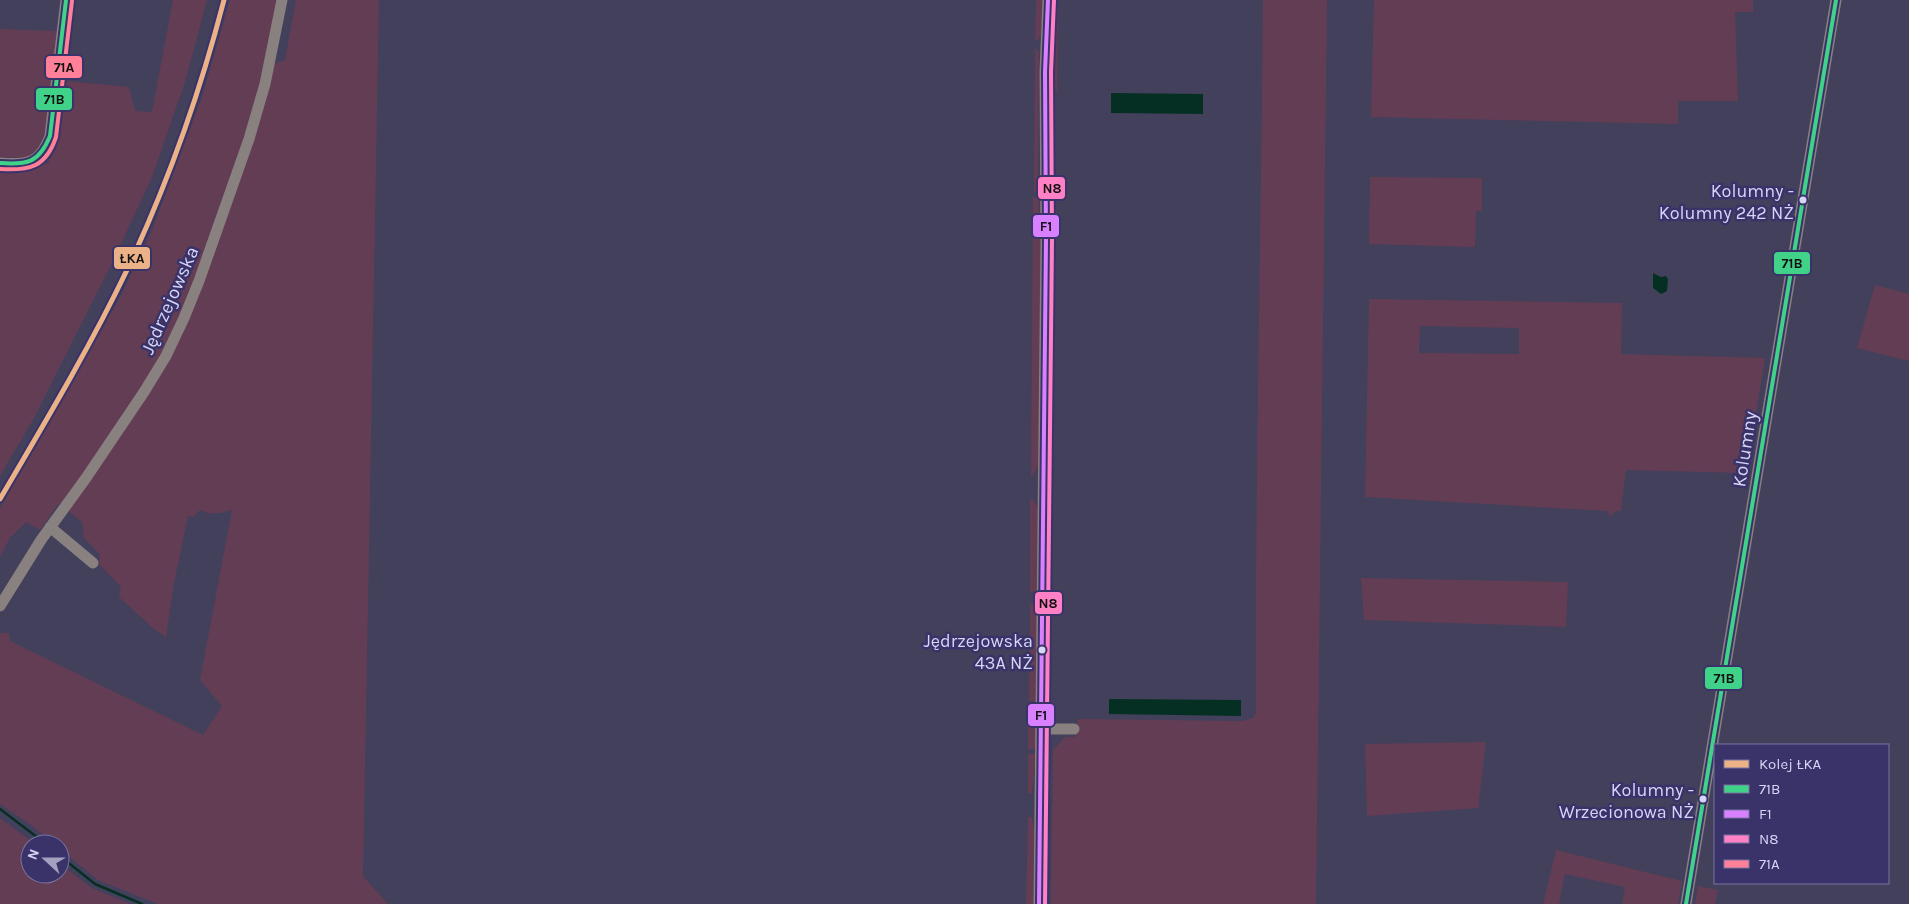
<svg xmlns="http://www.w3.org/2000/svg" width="1909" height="904" viewBox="0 0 1909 904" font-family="Karla,sans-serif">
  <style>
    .green { fill: #633d54; fill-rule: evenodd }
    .water { fill: #062f24 }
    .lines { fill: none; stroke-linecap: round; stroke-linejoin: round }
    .stream { stroke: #062f24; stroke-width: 2.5 }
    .minor { stroke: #898080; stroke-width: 11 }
    .bus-1-casing { stroke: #3a3369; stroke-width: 8 }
    .bus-2-casing { stroke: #3a3369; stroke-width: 8 }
    .bus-3-casing { stroke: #3a3369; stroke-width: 8 }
    .bus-4-casing { stroke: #3a3369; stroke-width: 8 }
    .bus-1 { stroke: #40d288; stroke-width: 4 }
    .bus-2 { stroke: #d880ff; stroke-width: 4 }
    .bus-3 { stroke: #ff80c5; stroke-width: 4 }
    .bus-4 { stroke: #ff8098; stroke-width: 4 }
    .rail-1-casing { stroke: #3a3369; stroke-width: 9 }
    .rail-1 { stroke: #ebb288; stroke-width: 5 }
    .bus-dot { fill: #d6d5f6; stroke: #3a3369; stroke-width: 2 }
    .labels { text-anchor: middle; stroke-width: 5; stroke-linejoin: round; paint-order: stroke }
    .bus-label { font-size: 18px; fill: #d6d5f6; stroke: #3a3369; text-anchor: end }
    .street-label { font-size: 19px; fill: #d6d5f6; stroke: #3a3369 }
    .line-badge { stroke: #3a3369; stroke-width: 2 }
    .pale-badge-label { font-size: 14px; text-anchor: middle; font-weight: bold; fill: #111 }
  </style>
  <rect width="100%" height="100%" fill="#43405c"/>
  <path class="green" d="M173 0H207L185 82 152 177 112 263 34 418 0 476V167L28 169 48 163 56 149 65 81 129 87 135 111 152 112Z
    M230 0H277L270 65 285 60 296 0H379L363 876 388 904H158L98 880 60 849V844H54L30 824 0 804V634L1 633H9L10 641 203 735 222 706 200 680 232 510C220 513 211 516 200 510L193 517 188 516 174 583 166 637 154 629 119 597 121 587 99 564 100 554 84 538 82 522 59 503 40 530 26 522 9 539 0 557V508L123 292 152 230 202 97Z
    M1036 0H1043L1041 33 1039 39 1035 41Z
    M1263 0H1327L1316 904H1051L1053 750 1065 737H1075L1078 719 1242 721 1253 718 1256 713C1255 476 1261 238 1263 0Z
    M1374 0H1753V12H1735L1738 101H1678V124L1371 117Z
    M1058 7 1057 93 1053 84V13Z
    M0 29 59 31 48 119 41 146 30 156 21 158 0 157Z
    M1035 48 1039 52 1038 191 1034 192Z
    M1370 177 1482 178V211H1476L1475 247 1369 244Z
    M1052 196H1056L1052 569 1048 563Z
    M1033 197H1038L1041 233 1038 467 1031 477Z
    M1875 285 1909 294V361L1857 348Z
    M1369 299 1622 303 1621 354 1765 358 1746 473 1626 470 1621 511H1616L1609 517 1608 511 1365 497ZM1420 326 1519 328V354L1419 353Z
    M1030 498 1034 501 1038 508 1037 590 1030 593Z
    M1052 578 1051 638C1049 624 1042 589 1052 578Z
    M1361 578 1568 582 1566 627 1364 620Z
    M1030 603 1037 608V701H1029Z
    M1037 709 1036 749H1028V713L1031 710Z
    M1486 742 1478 808 1367 816 1365 744Z
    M1028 754H1036L1032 793H1028Z
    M1046 755 1049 756 1050 759 1048 904H1044Z
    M1028 817H1032L1035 834V904H1026Z
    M0 818 35 844H30V874H60V864L92 888 131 904H0Z
    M1556 850 1682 881 1678 904H1622L1625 887 1565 874 1559 904H1543Z
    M1698 886 1718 890 1715 904H1695Z"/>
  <path class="water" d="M1111 93 1203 94V114L1111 113Z
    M1653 273 1661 277 1666 276 1668 279 1667 291 1661 294 1653 288Z
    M1109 699 1241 700V716L1109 714Z"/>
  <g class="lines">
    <path class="stream" d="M0 809 46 844
      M60 856 95 884 142 904"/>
    <path class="minor" d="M0 163C27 165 40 164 50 136L66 0
      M50 527 93 563
      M0 606 41 540 86 478 144 392 166 356 184 318 199 281 249 139 265 84 282 0
      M1041 729H1074
      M1039 904 1046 240 1045 72 1048 0
      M1686 904 1836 0"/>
    <g class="bus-1-casing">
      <path id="bus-1" d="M0 163C27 165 39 163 50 136L66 0
        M1686 904 1836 0"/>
    </g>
    <g class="bus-2-casing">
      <path id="bus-2" d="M1039 904 1046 240 1045 72 1048 0"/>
    </g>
    <g class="bus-3-casing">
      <path id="bus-3" d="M1045 904 1052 240 1051 72 1054 0"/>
    </g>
    <g class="bus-4-casing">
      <path id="bus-4" d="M0 169C30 171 46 167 56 137L72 1"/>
    </g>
    <use href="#bus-1" class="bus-1"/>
    <use href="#bus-2" class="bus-2"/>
    <use href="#bus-3" class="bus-3"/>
    <use href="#bus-4" class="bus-4"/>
    <g class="rail-1-casing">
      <path id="rail-1" d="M0 499C44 424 89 349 127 270 168 183 200 93 224 0"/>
    </g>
    <use href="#rail-1" class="rail-1"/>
  </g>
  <g class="bus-dot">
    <circle cx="1803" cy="200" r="4.5"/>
    <circle cx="1042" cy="650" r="4.5"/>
    <circle cx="1703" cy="799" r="4.5"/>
  </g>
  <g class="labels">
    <g class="bus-label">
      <text x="1794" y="197">Kolumny -<tspan x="1794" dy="22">Kolumny 242 NŻ</tspan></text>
      <text x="1033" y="647">Jędrzejowska<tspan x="1033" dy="22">43A NŻ</tspan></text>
      <text x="1694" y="796">Kolumny -<tspan x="1694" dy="22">Wrzecionowa NŻ</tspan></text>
    </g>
    <g class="street-label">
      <text transform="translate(169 300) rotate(-66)" y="7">Jędrzejowska</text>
      <text transform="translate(1744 449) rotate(-81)" y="7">Kolumny</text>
    </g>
  </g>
  <g class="line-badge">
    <rect x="45" y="55" width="38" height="24" rx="5" fill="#ff8098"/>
    <rect x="35" y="87" width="38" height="24" rx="5" fill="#40d288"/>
    <rect x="1037" y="176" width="29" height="24" rx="5" fill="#ff80c5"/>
    <rect x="1032" y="214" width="28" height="24" rx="5" fill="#d880ff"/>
    <rect x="113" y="246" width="38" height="24" rx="5" fill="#ebb288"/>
    <rect x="1773" y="251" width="38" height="24" rx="5" fill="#40d288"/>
    <rect x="1034" y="591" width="29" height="24" rx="5" fill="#ff80c5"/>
    <rect x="1704" y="666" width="39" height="24" rx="5" fill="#40d288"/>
    <rect x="1027" y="703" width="28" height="24" rx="5" fill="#d880ff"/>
  </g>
  <g class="pale-badge-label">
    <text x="64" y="72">71A</text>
    <text x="54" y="104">71B</text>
    <text x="1052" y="193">N8</text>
    <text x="1046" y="231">F1</text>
    <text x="132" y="263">ŁKA</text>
    <text x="1792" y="268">71B</text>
    <text x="1048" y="608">N8</text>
    <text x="1724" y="683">71B</text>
    <text x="1041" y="720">F1</text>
  </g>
  <rect x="1714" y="744" width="175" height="140" fill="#3a3369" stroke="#7874a1"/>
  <rect x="1724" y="760" width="25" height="8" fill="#ebb288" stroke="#7874a1"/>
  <text x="1759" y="769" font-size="15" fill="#d6d5f6">Kolej ŁKA</text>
  <rect x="1724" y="785" width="25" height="8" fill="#40d288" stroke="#7874a1"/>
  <text x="1759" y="794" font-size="15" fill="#d6d5f6">71B</text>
  <rect x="1724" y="810" width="25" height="8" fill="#d880ff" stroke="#7874a1"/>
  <text x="1759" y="819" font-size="15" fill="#d6d5f6">F1</text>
  <rect x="1724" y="835" width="25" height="8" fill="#ff80c5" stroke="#7874a1"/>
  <text x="1759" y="844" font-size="15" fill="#d6d5f6">N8</text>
  <rect x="1724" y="860" width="25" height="8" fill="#ff8098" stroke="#7874a1"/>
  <text x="1759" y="869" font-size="15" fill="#d6d5f6">71A</text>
  <g transform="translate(45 859) rotate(291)"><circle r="24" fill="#3a3369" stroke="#7874a1"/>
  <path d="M0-4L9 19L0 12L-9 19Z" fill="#a3a1c0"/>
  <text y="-8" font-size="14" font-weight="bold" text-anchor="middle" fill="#d6d5f6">N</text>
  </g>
</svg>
